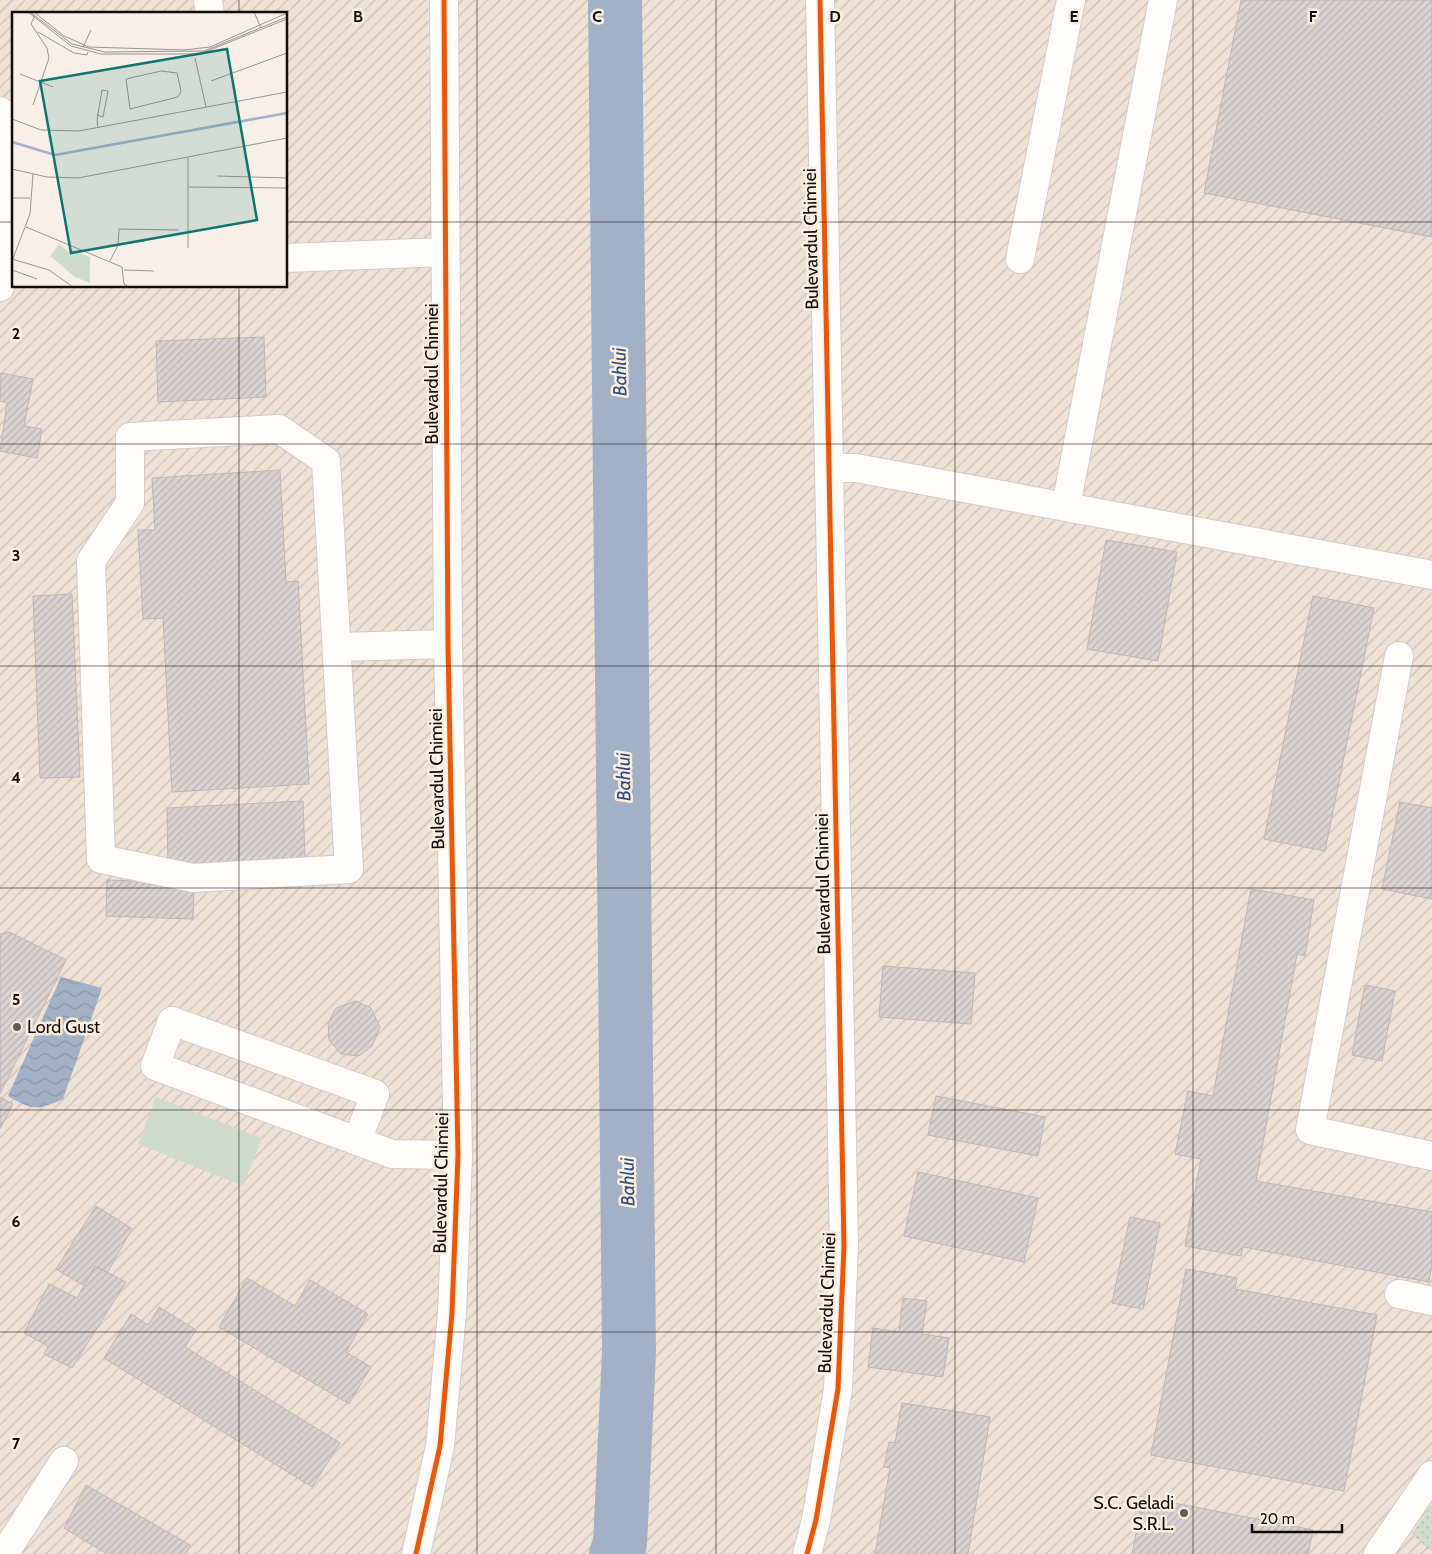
<svg xmlns="http://www.w3.org/2000/svg" width="1432" height="1554" viewBox="0 0 1432 1554" font-family="Cabin,sans-serif">
  <style>
    .industrial { fill: url(#industrial-furrows); fill-rule: evenodd }
    .grass { fill: url(#grass-dots) }
    .garden { fill: #cfdccc }
    .water { fill: url(#water-waves) }
    .lines { fill: none; stroke-linecap: round; stroke-linejoin: round }
    .river { stroke: #a2b1c6; stroke-width: 54 }
    .building { fill: url(#building-hatch); stroke: #bdb6b5 }
    .minor-casing { stroke: #d2cbc6; stroke-width: 30 }
    .major-casing { stroke: #d2cbc6; stroke-width: 30 }
    .minor { stroke: #fefdfc; stroke-width: 28 }
    .major { stroke: #fefdfc; stroke-width: 28 }
    .cycleway-casing { stroke: #fdeee2; stroke-width: 8 }
    .cycleway { stroke: #e8590c; stroke-width: 5 }
    .grid { fill: none; stroke: #120d09; stroke-width: 1; stroke-opacity: 0.55 }
    .poi-dot { fill: #625c57; stroke: #fdeee2; stroke-width: 2 }
    .labels { text-anchor: middle; stroke-width: 5; stroke-linejoin: round; paint-order: stroke }
    .street-label { font-size: 18px; fill: #120d09; stroke: #fdeee2 }
    .poi-label { font-size: 18px; fill: #120d09; stroke: #fdeee2; text-anchor: start }
    .water-label { font-size: 19px; font-style: italic; fill: #2b4e7d; stroke: #fdeee2 }
    .inset-river { fill: none; stroke: #a2b1c6; stroke-width: 2.5 }
    .inset-road { fill: none; stroke: #9b958f; stroke-width: 1 }
    .view { fill: #0f766e; fill-opacity: 0.15; stroke: #0f766e; stroke-width: 2.5 }
    .inset-edge { fill: none; stroke: #120d09; stroke-width: 2.5 }
    .grid-label { font-size: 16px; text-anchor: middle; font-weight: bold; fill: #120d09; stroke: #fdeee2; stroke-width: 5; stroke-linejoin: round; paint-order: stroke }
  </style>
  <defs>
    <pattern id="industrial-furrows" width="10" height="10" patternUnits="userSpaceOnUse" patternTransform="scale(1.25)"><rect width="10" height="10" fill="#f0e1d5"/><path d="M-1 1l2-2M0 10L10 0M9 11l2-2" fill="none" stroke="#cdc0b6"/></pattern>
    <pattern id="grass-dots" width="8" height="8" patternUnits="userSpaceOnUse" patternTransform="scale(1.25)"><rect width="8" height="8" fill="#cfdccc"/><path d="M2 2h.1M6 6h.1" fill="none" stroke="#b1bcae" stroke-width="1.8" stroke-linecap="round"/></pattern>
    <pattern id="water-waves" width="16" height="10" patternUnits="userSpaceOnUse" patternTransform="scale(1.25)"><rect width="16" height="10" fill="#a2b1c6"/><path d="M0 5q4-4 8 0t8 0" fill="none" stroke="#8a97a9"/></pattern>
    <pattern id="building-hatch" width="6" height="6" patternUnits="userSpaceOnUse" patternTransform="scale(1.25)"><rect width="6" height="6" fill="#d9d3d1"/><path d="M-1 1l2-2M0 6l6-6M5 7l2-2" fill="none" stroke="#b9b4b2"/></pattern>
  </defs>
  <rect width="100%" height="100%" fill="#f7efe8"/>
  <path class="industrial" d="M0 0H1432V1554H0ZM14 14H286V286H14Z"/>
  <path class="grass" d="M1432 1504V1552L1412 1534Z"/>
  <path class="garden" d="M156 1097 262 1138 243 1186 138 1144Z"/>
  <path class="water" d="M61 977 102 988 63 1099C37 1111 32 1110 8 1096Z"/>
  <g class="lines">
    <path class="river" d="M615 0 629 1352 620 1544 616 1554"/>
  </g>
  <path class="building" d="M1241 0H1432V237L1204 193Z
    M264 337 266 397 158 402 156 341Z
    M1 373 33 379 24 426 42 429 37 458 0 451 7 403 0 401Z
    M280 470 286 582 298 581 309 784 172 792 163 618 143 619 138 530H155L152 478Z
    M1106 540 1177 552 1158 661 1087 649Z
    M72 594 80 777 40 778 33 596Z
    M1313 596 1374 608 1325 851 1264 839Z
    M303 801 305 858 168 865 167 808Z
    M1400 802 1432 808V899L1382 889Z
    M107 880 194 883 193 919 106 916Z
    M1251 889 1314 900 1305 956 1297 954 1256 1181 1432 1212V1264L1429 1282 1243 1247 1241 1256 1185 1246 1201 1159 1175 1154 1188 1091 1213 1096Z
    M9 932 66 960 0 1094V934Z
    M883 966 975 973 971 1024 879 1017Z
    M1365 985 1395 991 1382 1061 1352 1055Z
    M356 1001 371 1008 380 1027 372 1046 359 1056 341 1054 329 1040 328 1023 336 1008Z
    M936 1096 1045 1117 1038 1156 928 1135Z
    M0 1097 13 1104 0 1129Z
    M918 1172 1038 1198 1024 1262 904 1236Z
    M96 1206 132 1229 107 1273 95 1266 84 1286 56 1269Z
    M1130 1217 1160 1223 1143 1309 1112 1303Z
    M95 1266 126 1282 72 1368 44 1354 48 1346 24 1333 49 1284 77 1298Z
    M1186 1269 1237 1278 1235 1289 1377 1315 1344 1491 1151 1455Z
    M247 1278 295 1306 310 1280 368 1314 346 1352 371 1367 349 1404 219 1327Z
    M903 1298 927 1301 922 1334 949 1338 943 1377 868 1367 873 1328 899 1332Z
    M159 1307 196 1330 185 1347 340 1443 312 1487 104 1358 131 1314 148 1325Z
    M902 1403 990 1417 968 1554H875L890 1468 884 1467 889 1442 895 1443Z
    M86 1485 190 1545 186 1554H107L64 1528Z
    M1143 1497 1313 1530 1308 1554H1132Z"/>
  <g class="lines">
    <g class="minor-casing">
      <path id="minor" d="M208 0 210 14
        M286 258 445 252
        M1020 259 1071 0
        M279 429 326 461 349 869 193 878 101 859 91 561 130 503V437Z
        M829 468H856L1432 575
        M1066 506 1163 0
        M338 647 448 644
        M1399 656 1310 1130 1432 1156
        M357 1141 375 1094 172 1021 155 1066 392 1154 458 1155
        M1399 1294 1432 1301
        M4 1554 64 1461
        M416 1554 440 1446 452 1313 458 1155 448 644 444 0
        M807 1554 816 1520 838 1389 844 1246 820 0
        M1378 1554 1432 1475"/>
    </g>
    <g class="major-casing">
      <path id="major" d="M0 111C9 172 11 226 0 287"/>
    </g>
    <use href="#minor" class="minor"/>
    <use href="#major" class="major"/>
    <g class="cycleway-casing">
      <path id="cycleway" d="M416 1554 440 1446 452 1313 458 1155 448 644 444 0
        M807 1554 816 1520 838 1389 844 1246 820 0"/>
    </g>
    <use href="#cycleway" class="cycleway"/>
  </g>
  <path class="grid" d="M239 0V14M477 0V1554M716 0V1554M955 0V1554M1193 0V1554M0 222H14M286 222H1432M239 286V1554M0 444H1432M0 666H1432M0 888H1432M0 1110H1432M0 1332H1432"/>
  <g class="poi-dot">
    <circle cx="17" cy="1027" r="5"/>
    <circle cx="1184" cy="1513" r="5"/>
  </g>
  <g class="labels">
    <g class="street-label">
      <text transform="translate(811 239) rotate(-91)" y="6">Bulevardul Chimiei</text>
      <text transform="translate(432 374) rotate(-90)" y="6">Bulevardul Chimiei</text>
      <text transform="translate(437 779) rotate(-91)" y="6">Bulevardul Chimiei</text>
      <text transform="translate(823 884) rotate(-91)" y="6">Bulevardul Chimiei</text>
      <text transform="translate(441 1183) rotate(-89)" y="6">Bulevardul Chimiei</text>
      <text transform="translate(827 1303) rotate(-88)" y="6">Bulevardul Chimiei</text>
    </g>
    <g class="poi-label">
      <text x="27" y="1033">Lord Gust</text>
      <text x="1174" y="1509" text-anchor="end">S.C. Geladi<tspan x="1174" dy="21">S.R.L.</tspan></text>
    </g>
    <g class="water-label">
      <text transform="translate(619 372) rotate(-91)" y="7">Bahlui</text>
      <text transform="translate(623 777) rotate(-91)" y="7">Bahlui</text>
      <text transform="translate(627 1182) rotate(-91)" y="7">Bahlui</text>
    </g>
  </g>
  <g transform="translate(12 12)">
    <rect width="275" height="275" fill="#f7efe8"/>
    <path d="M47 232 58 241 61 238 78 245V271L63 265 38 244Z" fill="#cfdccc"/>
    <path class="inset-river" d="M0 130 43 143 275 101"/>
    <path class="inset-road" d="M16 0 59 34 89 42H188L275 7M18 0 60 32 93 40 192 39 275 5M22 0 52 24 77 35 172 38 198 35 275 1M242 0 249 16M26 20 62 41 75 43 76 40M71 35 79 18M183 46 194 95M149 59 165 61 169 79 166 85 118 97 114 67ZM8 62 41 75M199 69 275 41M21 93 37 46 35 36 19 12 23 3M85 103 91 105 96 79 90 78 85 108 86 116M0 107 29 118 67 119 275 80M0 157 35 165 66 166 275 126M205 164 275 166V152M177 175 274 176M0 186H18M14 215 110 255 112 272 117 275M106 233 133 229M176 236V146M0 247 37 258 61 275M0 249 18 202 21 162M98 249 106 233 107 217 166 218M0 258 25 267M112 258 142 259"/>
    <path class="view" d="M215 37 245 208 59 241 28 69Z"/>
    <rect width="275" height="275" class="inset-edge"/>
  </g>
  <g class="grid-label">
    <text x="358" y="22">B</text>
    <text x="597" y="22">C</text>
    <text x="835" y="22">D</text>
    <text x="1074" y="22">E</text>
    <text x="1313" y="22">F</text>
    <text x="16" y="339">2</text>
    <text x="16" y="561">3</text>
    <text x="16" y="783">4</text>
    <text x="16" y="1005">5</text>
    <text x="16" y="1227">6</text>
    <text x="16" y="1449">7</text>
  </g>
  <path d="M1252 1524v8h90v-8" fill="none" stroke="#120d09" stroke-width="2.5"/>
  <text x="1260" y="1524" font-size="15" fill="#120d09" stroke="#fdeee2" stroke-width="4" paint-order="stroke">20 m</text>
</svg>
